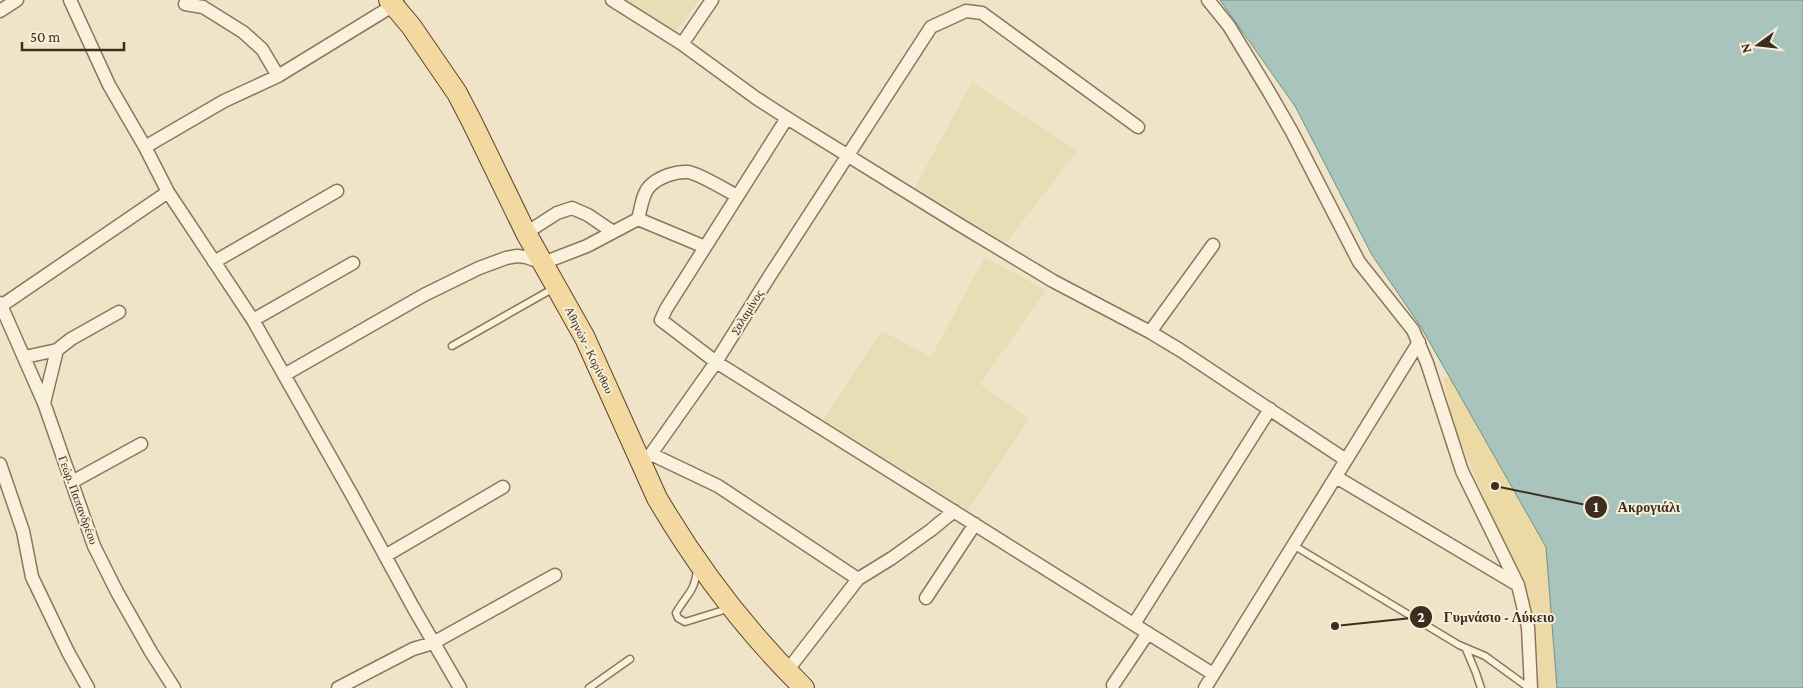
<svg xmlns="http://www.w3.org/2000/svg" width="1803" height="688" viewBox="0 0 1803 688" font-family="'Crimson Pro',serif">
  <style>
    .farmland { fill: #e6deb5 }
    .sand { fill: #ecd9a5 }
    .water { fill: #a9c4bc; stroke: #6f938a }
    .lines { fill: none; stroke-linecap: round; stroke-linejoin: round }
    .service-casing { stroke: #8d765c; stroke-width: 9 }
    .minor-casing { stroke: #8d765c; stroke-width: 15 }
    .primary-casing { stroke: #5b4430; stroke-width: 22 }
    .service { stroke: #faf1dc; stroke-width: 6 }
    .minor { stroke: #faf1dc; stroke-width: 12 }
    .primary { stroke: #f3d9a0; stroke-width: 20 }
    .labels { text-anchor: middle; stroke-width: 4; stroke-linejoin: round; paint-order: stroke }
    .street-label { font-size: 12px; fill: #3d2e20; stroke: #f7eed8 }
    .leader { fill: none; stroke: #3d2e20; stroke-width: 2 }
    .callout-dot { fill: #3d2e20; stroke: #f7eed8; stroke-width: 2 }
    .mark-label { font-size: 15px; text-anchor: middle; font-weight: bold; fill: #fff }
    .callout-label { font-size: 14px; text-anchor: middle; font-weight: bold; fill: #3d2e20; stroke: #f7eed8; stroke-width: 4; stroke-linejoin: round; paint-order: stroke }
  </style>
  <rect width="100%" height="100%" fill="#f0e4c8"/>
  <path class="farmland" d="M621 0H699L674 35Z
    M972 82 1077 151 1006 243 915 187Z
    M985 257 1046 290 980 384 1029 419 968 510 823 420 882 331 931 357Z"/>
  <path class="sand" d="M1443 376 1452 380 1546 547 1557 688H1537L1539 667 1531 608 1453 425Z"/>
  <path class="water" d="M1220 0H1803V688H1557L1546 547 1421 327 1372 255 1295 106Z"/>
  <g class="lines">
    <g class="service-casing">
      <path id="service" d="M452 346 554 288
        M1293 545 1459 645 1485 656 1529 688
        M697 569C695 592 686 595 676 613L678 618 685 622 724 610H729
        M1466 649 1476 673 1481 688
        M589 688 630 659"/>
    </g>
    <g class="minor-casing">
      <path id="minor" d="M70 0 109 85 145 147 168 192 253 320 352 495 413 607 460 688
        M612 0 682 44 756 98 787 118 960 225 1053 281 1150 332 1180 350 1346 460
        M1208 0 1229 26 1269 92 1292 132 1359 262 1413 330 1427 363 1462 471 1518 585 1528 627 1531 688
        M185 4 203 7 243 32 262 49 278 76
        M0 11 17 0
        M682 44 712 0
        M787 118 666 309 661 320 716 362 1213 674
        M145 147 224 101 278 76 394 5 397 1
        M638 219C641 209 642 195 649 187 658 177 676 171 688 172 698 173 726 190 737 196
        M526 233 557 213 572 208 588 215 613 232
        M214 262 337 191
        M0 303 44 403 94 546 117 592 151 652 174 688
        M1 306 168 192
        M253 320 353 263
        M1150 332 1213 245
        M25 357 57 350 71 339 119 312
        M284 375 424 295 479 268 506 258 517 256 526 257 543 263 587 246 638 219 705 247
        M44 403 57 350
        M651 454 718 486 858 579
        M0 464 23 531 32 577 68 652 88 688
        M642 464 651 454 716 362 769 277 931 27 966 11 982 13 1138 127
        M1336 477 1518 585
        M72 482 141 444
        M385 556 503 487
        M926 598 975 524
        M1134 624 1270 409
        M787 671 858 579 892 558 931 530 954 511
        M1113 685 1148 633
        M338 688 413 649 433 643 555 575
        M1205 688 1419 342"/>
    </g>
    <g class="primary-casing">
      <path id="primary" d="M389 0 411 26 435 61 457 93 472 122 526 233 585 338 657 498C698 568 746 631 804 688"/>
    </g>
    <use href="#service" class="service"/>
    <use href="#minor" class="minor"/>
    <use href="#primary" class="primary"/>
  </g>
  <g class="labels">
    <g class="street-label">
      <text transform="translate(747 312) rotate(-58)" y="4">Σαλαμίνος</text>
      <text transform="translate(589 350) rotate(64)" y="4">Αθηνών - Κορίνθου</text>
      <text transform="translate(78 500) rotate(70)" y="4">Γεώρ. Παπανδρέου</text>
    </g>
  </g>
  <path class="leader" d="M1495 486L1596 507M1335 626L1421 617"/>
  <g class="callout-dot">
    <circle cx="1495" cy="486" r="5"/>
    <circle cx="1335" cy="626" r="5"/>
    <circle cx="1596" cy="507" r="12"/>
    <circle cx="1421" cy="617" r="12"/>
  </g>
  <g class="mark-label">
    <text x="1596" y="512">1</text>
    <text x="1421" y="622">2</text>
  </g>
  <g class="callout-label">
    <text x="1649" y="512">Ακρογιάλι</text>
    <text x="1499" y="622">Γυμνάσιο - Λύκειο</text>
  </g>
  <g transform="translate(1758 45) rotate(255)" stroke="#f7eed8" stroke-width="4" paint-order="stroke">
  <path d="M0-4L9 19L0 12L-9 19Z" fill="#3d2e20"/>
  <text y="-8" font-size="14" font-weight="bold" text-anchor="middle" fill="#3d2e20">N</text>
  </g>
  <path d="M22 42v8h102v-8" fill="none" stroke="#3d2e20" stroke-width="2.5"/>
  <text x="30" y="42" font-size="15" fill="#3d2e20" stroke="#f7eed8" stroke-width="4" paint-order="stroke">50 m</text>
</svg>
